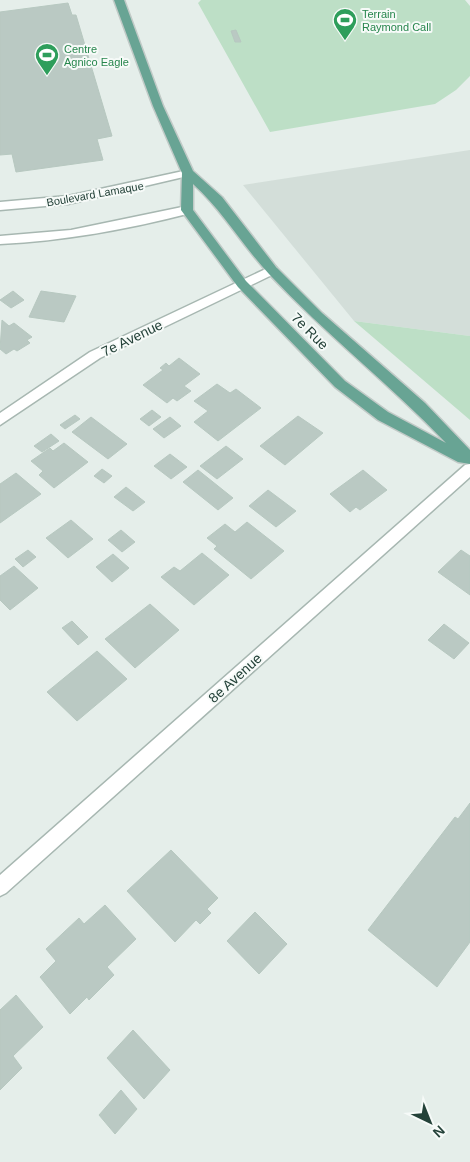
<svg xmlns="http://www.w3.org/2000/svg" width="470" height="1162" viewBox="0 0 470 1162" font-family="Arial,sans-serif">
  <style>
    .built { fill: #d3ded9 }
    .green { fill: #bddfc6 }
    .building { fill: #bac9c3; stroke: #b7c8c0 }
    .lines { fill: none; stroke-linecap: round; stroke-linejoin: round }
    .minor-casing { stroke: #a7b7b1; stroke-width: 3 }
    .major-casing { stroke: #c1cac7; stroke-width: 3 }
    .minor { fill: #fff; fill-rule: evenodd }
    .major { fill: #68a494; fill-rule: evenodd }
    .labels { text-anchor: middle; stroke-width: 4; stroke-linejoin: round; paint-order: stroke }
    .far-leisure-label { font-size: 11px; fill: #27864d; stroke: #f6faf8; text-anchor: start }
    .far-street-label { font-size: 11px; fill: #234138; stroke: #f6faf8 }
    .street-label { font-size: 14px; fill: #234138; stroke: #f6faf8 }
  </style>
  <rect width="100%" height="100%" fill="#e5eeea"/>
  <path class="built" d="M470 150V336L354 321 243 185Z"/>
  <path class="green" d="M201 0H465L470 6V76L456 90 435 104 270 132 198 3Z
    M354 321 470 336V420Z"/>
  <path class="building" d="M68 3 72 15H76L112 136 97 139 103 160 16 172 12 154 0 155V12Z
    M236 30 241 42H235L231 31Z
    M13 291 24 300 11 308 0 300Z
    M41 291 76 296 64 322 29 317Z
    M2 320 9 326 14 323 32 337 27 340 30 343 17 351 14 349 6 354 0 349Z
    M179 358 200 374 184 386 191 391 177 401 173 398 167 403 143 385 163 370 160 368 166 363 169 366Z
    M217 384 230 393 236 389 261 408 218 441 194 422 208 411 194 401Z
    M152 410 161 417 149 426 140 419Z
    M75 415 80 419 65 429 60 425Z
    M298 416 323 433 285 465 260 446Z
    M91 417 127 444 108 459 72 432Z
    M170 417 181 426 164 438 153 429Z
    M51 434 59 441 42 452 34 446Z
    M64 443 88 462 54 488 39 475 43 471 31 461 50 448 53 451Z
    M226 446 243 459 217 479 200 466Z
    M170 454 187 467 171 479 154 466Z
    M102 469 112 476 104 483 94 476Z
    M198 470 233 498 218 510 183 482Z
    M363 470 387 490 360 510 356 507 350 512 330 494Z
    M16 473 41 494 0 523V484Z
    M126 487 145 502 133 511 114 497Z
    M268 490 296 511 276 527 249 506Z
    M71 520 93 539 68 558 46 538Z
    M247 522 284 551 251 579 214 549 217 546 207 538 225 524 235 532Z
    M121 530 135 542 122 552 108 540Z
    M28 550 36 557 23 567 15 559Z
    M461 550 470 556V595L438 572Z
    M202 553 229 575 194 605 161 577 174 567 180 571Z
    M113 554 129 568 112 582 96 567Z
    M14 566 38 588 10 610 0 600V576Z
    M150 604 179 630 135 668 105 639Z
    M72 621 88 637 78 645 62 628Z
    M444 624 469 643 454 659 428 640Z
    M97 651 127 679 77 721 47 692Z
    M470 803V942L437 987 368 930 455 817 458 819Z
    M171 850 218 898 207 909 211 913 200 924 196 920 175 942 127 891Z
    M105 905 136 939 107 967 114 975 89 1000 87 997 70 1014 40 977 56 961 46 949 79 918 84 924Z
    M255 912 287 944 259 974 227 941Z
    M16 995 43 1027 13 1056 22 1068 0 1090V1010Z
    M133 1030 170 1070 144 1099 107 1058Z
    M121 1090 137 1109 115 1134 99 1115Z"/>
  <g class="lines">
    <g class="minor-casing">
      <path id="minor" d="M188 170 194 173 192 175 68 204 0 210V202L68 196Z
        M187 206 191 207V213C129 229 64 241 0 244V236L71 230Z
        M272 266 276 267 278 270 276 273 100 358 0 425V413L90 352Z
        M470 464V477L6 893 0 896V875L465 465Z"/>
    </g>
    <g class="major-casing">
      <path id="major" d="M114 0H124L163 106 193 171 222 197 276 267 322 313 425 403 470 450V464L458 462 378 420 335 387 238 287 181 210 182 173 153 106ZM193 184C223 211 242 245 269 274 325 334 390 384 446 443L388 412 345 381 246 281 193 210Z"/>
    </g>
    <use href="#minor" class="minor"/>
    <use href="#major" class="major"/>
  </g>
  <defs>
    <g id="stadium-pin" transform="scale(1.25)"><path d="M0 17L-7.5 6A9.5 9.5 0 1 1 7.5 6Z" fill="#2e9e5b" stroke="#f6faf8"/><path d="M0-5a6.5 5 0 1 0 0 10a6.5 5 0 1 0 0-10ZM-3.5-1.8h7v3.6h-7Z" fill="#fff"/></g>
  </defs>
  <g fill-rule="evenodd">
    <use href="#stadium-pin" x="345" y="20"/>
    <use href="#stadium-pin" x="47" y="55"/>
  </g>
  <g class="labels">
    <g class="far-leisure-label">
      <text x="362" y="18">Terrain<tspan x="362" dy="13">Raymond Call</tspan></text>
      <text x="64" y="53">Centre<tspan x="64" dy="13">Agnico Eagle</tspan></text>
    </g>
    <g class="far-street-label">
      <text transform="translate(95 194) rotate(-10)" y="4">Boulevard Lamaque</text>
    </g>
    <g class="street-label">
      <text transform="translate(310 331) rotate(45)" y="5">7e Rue</text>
      <text transform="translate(132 338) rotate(-26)" y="5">7e Avenue</text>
      <text transform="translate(235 678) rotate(-42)" y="5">8e Avenue</text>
    </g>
  </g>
  <g transform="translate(430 1122) rotate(137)" stroke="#f6faf8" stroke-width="4" paint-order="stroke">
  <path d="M0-4L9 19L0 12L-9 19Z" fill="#234138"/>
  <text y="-8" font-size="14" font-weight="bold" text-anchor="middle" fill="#234138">N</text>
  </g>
</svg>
